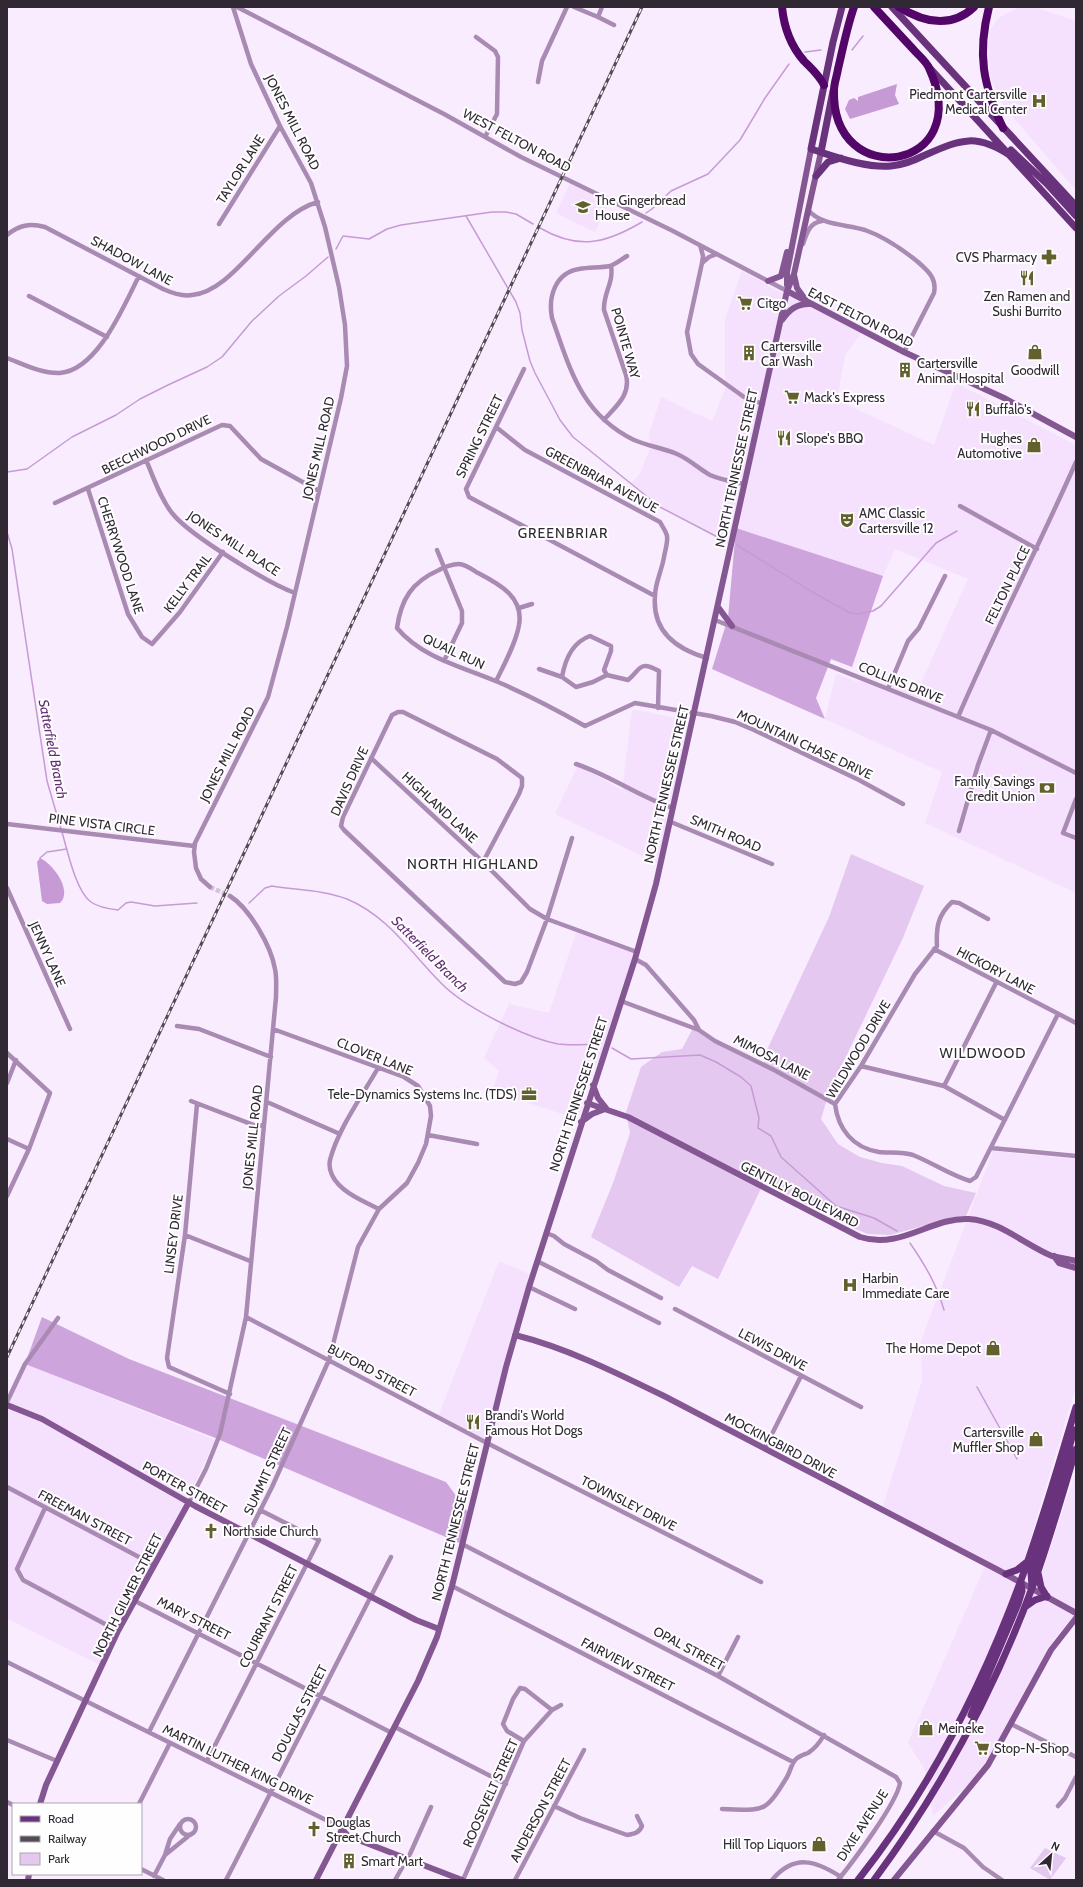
<svg xmlns="http://www.w3.org/2000/svg" width="1083" height="1887" viewBox="0 0 1083 1887" font-family="Cabin,sans-serif">
  <style>
    .built { fill: #f5e0fd }
    .green { fill: #e4c8ef }
    .forest { fill: #cea4dd }
    .water { fill: #c69bd5 }
    .lines { fill: none; stroke-linecap: round; stroke-linejoin: round }
    .stream { stroke: #c69bd5; stroke-width: 1.5 }
    .street-tunnel { stroke: #d1c5d5; stroke-width: 4.5; stroke-dasharray: 4.5 2; stroke-linecap: butt }
    .street { stroke: #a88ab3; stroke-width: 4.5 }
    .secondary { stroke: #845793; stroke-width: 6 }
    .primary { stroke: #69327c; stroke-width: 7 }
    .highway { stroke: #520667; stroke-width: 8 }
    .rail-casing { stroke: #534a56; stroke-width: 3 }
    .rail { stroke: #fefefe; stroke-width: 1.5; stroke-dasharray: 4.5; stroke-linecap: butt }
    .labels { text-anchor: middle; stroke-width: 4; stroke-linejoin: round; paint-order: stroke }
    .poi-label { font-size: 13px; fill: #302833; stroke: #fefefe; text-anchor: start }
    .street-label { font-size: 13px; fill: #302833; stroke: #fefefe }
    .neighbourhood-label { font-size: 14px; letter-spacing: 1px; fill: #302833; stroke: #fefefe }
    .water-label { font-size: 14px; font-style: italic; fill: #622e73; stroke: #fefefe }
  </style>
  <rect width="100%" height="100%" fill="#f9ecfe"/>
  <path class="built" d="M1026 7 1037 8 1076 21V190L1005 108 991 80 988 50 989 33 997 20 1003 15 1017 8Z
    M570 183 609 202 595 232 556 213Z
    M742 271 780 292 864 330 845 355 837 400 934 445 956 383 1076 445V893L925 823 942 772 825 719 836 674 855 681 894 685 916 694 968 579 895 549 883 576 735 534 732 546 661 506 631 483 639 475 651 447 649 434 661 397 712 421 727 385 725 383V319Z
    M637 710 685 720 692 724 681 773 667 811 661 865 555 814 578 765 622 790 632 711Z
    M577 930 637 952 604 1054 593 1068 578 1119 492 1091 499 1071 484 1058 509 1004 549 1013Z
    M993 1151 1076 1159V1386L1019 1577 882 1509 922 1381 921 1341Z
    M499 1261 529 1274 487 1443 438 1417Z
    M25 1364 215 1440 170 1536 102 1666 7 1619V1399Z
    M1076 1471V1613L1055 1638 996 1747 972 1781 933 1816 925 1770 908 1743 986 1564 1038 1585Z"/>
  <path class="green" d="M851 854 924 886 902 940 829 1092 821 1119 838 1144 860 1157 882 1163 902 1166 944 1186 976 1193 966 1216 952 1218 890 1235 868 1234 851 1227 764 1182 718 1279 692 1266 679 1287 591 1237 613 1183 630 1133 626 1112 641 1067 662 1052 682 1049 693 1028 764 1065 766 1052 829 917Z
    M1045 1848 1066 1858 1050 1880 1030 1868Z"/>
  <path class="forest" d="M736 528 883 576 852 667 831 659 816 698 825 719 712 669 728 618Z
    M42 1317 129 1359 446 1482 470 1515 462 1544 213 1437 25 1364Z"/>
  <path class="water" d="M897 84 895 95 899 104 850 119 845 109 849 100 854 98 858 101V97Z
    M40 858C53 864 73 890 60 903L47 904 42 901 37 862Z"/>
  <g class="lines">
    <path class="stream" d="M852 50 863 36
      M805 52 821 50
      M646 213 652 209 671 191 708 174 740 140 765 98 789 64
      M466 216 516 302 520 313 522 330 530 361 535 373 560 420 573 437 660 507 727 542
      M540 228C578 250 605 244 642 222
      M336 249 343 236 369 239 387 229 401 225 492 212H506L516 214 533 224
      M7 472 27 469 72 437 116 415 140 399 168 385 207 367 222 357 252 321 279 296 306 276 328 257
      M7 532 12 549 47 781 61 829
      M737 545 814 593 850 613 858 614 873 611 881 606 936 543 957 531
      M62 832C67 849 76 892 91 902 98 907 109 909 118 910L126 903 131 902 155 906 197 903
      M40 858 47 852 67 849
      M249 903 265 888 272 886C296 890 324 890 347 899 388 916 411 953 441 983 464 1007 526 1038 558 1044 572 1046 587 1044 601 1044
      M612 1048 631 1059 700 1055 716 1062 741 1077 751 1086 759 1118 758 1128 771 1136 781 1157 836 1206 874 1218 897 1231
      M910 1243C925 1265 937 1285 944 1310
      M977 1387 1017 1459"/>
    <path class="street-tunnel" d="M210 887 230 896"/>
    <path class="street" d="M237 7 444 114 521 157 673 231 787 291
      M574 7 598 17 602 7
      M598 17 614 25
      M476 37 495 51 498 57 497 114 485 137
      M538 82 542 61 567 7
      M808 210C822 226 846 224 865 230 885 237 902 249 918 262 928 271 937 278 934 293L904 352
      M219 224 280 126
      M7 235C19 225 30 223 45 227L163 289C172 293 182 297 192 295 236 291 270 215 318 202
      M803 244C807 233 809 223 822 221
      M700 245 703 256 702 263 709 257 717 254
      M627 256C622 259 616 264 610 266 600 268 589 267 579 269 555 273 548 297 552 318 570 369 581 414 634 440 648 446 663 448 677 454 689 459 699 469 710 475 721 480 734 482 745 484
      M702 263 687 332 691 354 698 364 744 397 763 404
      M29 296 107 337
      M7 358C23 364 42 374 60 373 98 370 124 305 139 276
      M524 369 466 489 469 497 655 596
      M604 420C616 406 631 395 626 375L604 310C603 293 614 283 611 266
      M496 427 525 450 660 522C662 526 666 531 667 536 668 542 665 551 664 557 662 570 655 583 655 596 652 631 676 649 707 658
      M146 460C154 478 160 498 172 513 189 535 268 583 295 593
      M88 489 128 614 142 637 152 644 180 612 223 552
      M55 503 222 425 230 426 261 459 319 491
      M960 506 1037 549
      M437 550 462 611V623L444 661
      M519 608 532 604
      M715 620 991 730 1076 773
      M539 669 562 677
      M607 675 593 682 576 687 562 677C565 660 573 642 590 636L611 646V651L604 670 607 675 628 680C641 669 639 660 659 671L658 708
      M496 681C504 665 516 643 519 625 524 597 499 584 478 573 473 570 465 564 459 564 453 564 444 567 439 570 412 582 401 599 397 628 422 658 463 667 498 682 528 695 557 710 585 726L635 703 711 716 735 722 754 730 859 780 903 804
      M888 689 908 641 919 628 945 576
      M958 717C995 631 1038 548 1076 462
      M371 758 483 862 530 909 547 919 637 952
      M576 764C610 775 639 797 673 808
      M1076 799 1063 833 1076 838
      M671 822 772 864
      M7 824 194 846
      M959 831 978 765 991 730
      M483 862 519 794 522 786V778L497 759 403 712H398L392 715 343 817 341 826 344 830 505 982 515 984 521 982 527 972 547 919 572 838
      M210 887 201 879 196 868 194 852 195 843 268 697 287 627 341 398 347 366 345 325 339 287 325 227 311 183 280 126 251 64 233 7
      M7 888 70 1029
      M988 919 959 903 952 902C938 915 936 927 937 946L915 974 861 1066 835 1104C838 1129 853 1148 879 1152 890 1153 903 1152 913 1155 933 1163 950 1175 970 1181L976 1177 1058 1014
      M934 949 1076 1023
      M635 959 646 965 694 1020 699 1030
      M621 1001 699 1030 715 1041 776 1071 835 1104
      M177 1026 199 1029 271 1057
      M7 1053 50 1093 29 1149 7 1196
      M861 1066 944 1086 1005 1120
      M378 1068C362 1096 338 1129 330 1160 329 1165 330 1171 332 1175 340 1192 363 1201 379 1209
      M7 1083 16 1060
      M944 1086 996 983
      M191 1101 256 1126 264 1125
      M267 1102 340 1134
      M197 1104 185 1235 167 1358 169 1367 230 1394
      M428 1135 477 1144
      M7 1139 29 1149
      M991 1148 1076 1156
      M546 1233 554 1236 564 1244 596 1261 608 1270 661 1298
      M185 1235 250 1261
      M537 1261 659 1323
      M529 1287 575 1309
      M675 1309 861 1407
      M246 1317 487 1443 761 1582
      M7 1402 25 1364 58 1318
      M765 1448 801 1376
      M7 1487 154 1565
      M189 1502 206 1469 220 1434 246 1317 276 997C276 988 277 978 275 969 271 946 250 909 230 896
      M45 1508 17 1569 23 1580 118 1631
      M462 1544 718 1676 896 1777 900 1783C897 1803 852 1863 838 1880
      M452 1586 793 1762
      M135 1601 392 1733
      M7 1662 336 1825 342 1829
      M718 1676 738 1637
      M1011 1724 1076 1757
      M395 1727 506 1784
      M149 1732 272 1487 329 1360 358 1247 379 1209 407 1183 418 1163 426 1144 431 1116 430 1106 418 1086 404 1077 273 1029
      M7 1740 57 1761
      M524 1741 507 1731 503 1724 513 1699 520 1688 525 1689 552 1710
      M207 1761 319 1540 260 1510
      M7 1802 13 1805
      M139 1804 170 1743
      M554 1806 580 1818 627 1835C634 1834 639 1833 642 1826L637 1816
      M1058 1806 1065 1798 1076 1777
      M722 1809C764 1810 764 1815 787 1777 790 1772 791 1765 795 1760 799 1756 803 1755 808 1753 816 1748 820 1742 824 1735
      M180 1827a8 8 0 1 1 16 0a8 8 0 1 1-16 0Z
      M933 1831 964 1848 983 1867 1002 1880
      M165 1855 191 1834
      M141 1869 163 1880
      M154 1876 165 1855 170 1839 180 1824
      M226 1880 391 1557
      M395 1880 410 1854 431 1807
      M463 1880 524 1741 552 1710 561 1705
      M515 1880 584 1750
      M772 1880C794 1854 815 1860 841 1877"/>
    <path class="secondary" d="M794 275 797 288 805 299
      M768 281 781 276 787 252
      M787 285V272L811 149
      M787 291 904 352 1004 398 1076 437
      M782 320C789 310 797 303 811 304
      M718 607 732 626
      M593 1085 598 1098 606 1108
      M587 1103 628 1117 860 1237C901 1250 931 1217 969 1219 1000 1221 1025 1245 1052 1256 1059 1258 1069 1259 1076 1261
      M581 1122 592 1114 605 1109
      M1054 1256 1059 1263 1076 1268
      M515 1335C567 1348 617 1373 666 1397L998 1570 1076 1613
      M7 1405 42 1419 195 1506 416 1620 439 1629
      M40 1804 46 1785 118 1631 189 1502
      M342 1829 348 1836 361 1841 462 1880
      M28 1880 29 1874
      M316 1880 418 1681 437 1637 452 1586 506 1367 529 1287 635 959 656 884 787 291 794 274 821 152
      M894 1880 988 1765 1051 1650 1076 1618"/>
    <path class="primary" d="M842 7 833 42 811 149C836 157 865 168 891 166 903 165 913 161 923 156 960 140 975 132 1011 156
      M892 7 1076 206
      M928 66 1076 228
      M1011 150 1047 184 1076 216
      M821 152 833 91
      M816 176 828 162 841 158
      M1038 1573 1041 1587 1047 1597
      M1006 1574 1017 1570 1027 1562
      M1032 1587 1031 1573 1058 1489 1074 1430
      M1025 1607 1035 1600 1047 1596
      M971 1715 1018 1604 1022 1591 1021 1582
      M858 1880C928 1792 981 1688 1020 1583 1041 1526 1058 1466 1076 1407
      M874 1880C940 1791 994 1691 1032 1588 1049 1542 1062 1495 1076 1449"/>
    <path class="highway" d="M782 7C784 28 790 45 804 61 812 69 819 75 824 85
      M854 7C847 27 843 48 838 69 837 76 834 83 834 90 831 193 977 172 929 68 926 61 918 55 913 49 900 35 887 21 874 7
      M899 7C923 22 951 29 974 7
      M989 7C977 54 983 85 1003 128"/>
    <g class="rail-casing">
      <path id="rail" d="M7 1357 642 7"/>
    </g>
    <use href="#rail" class="rail"/>
  </g>
  <defs>
    <g id="hospital-bare" transform="scale(1.2)"><path d="M-5-5h3v3.5h4V-5h3V5h-3V1.5h-4V5h-3Z" fill="#62602d" stroke="#fefefe" stroke-width="2.5" paint-order="stroke"/></g>
    <g id="school-bare" transform="scale(1.2)"><path d="M0-5L7-2L0 1L-7-2ZM-4 1L0 2.5L4 1V4Q0 6-4 4Z" fill="#62602d" stroke="#fefefe" stroke-width="2.5" paint-order="stroke"/></g>
    <g id="pharmacy-bare" transform="scale(1.2)"><path d="M-2-6h4v4h4v4h-4v4h-4v-4h-4v-4h4Z" fill="#62602d" stroke="#fefefe" stroke-width="2.5" paint-order="stroke"/></g>
    <g id="restaurant-bare" transform="scale(1.2)"><path d="M-5-6h1v4h1v-4h1v4h1v-4h1v5L-1.5 .5V6h-2V.5L-5-1ZM5-6V6H3V1.5H1.5Q1.5-4 5-6Z" fill="#62602d" stroke="#fefefe" stroke-width="2.5" paint-order="stroke"/></g>
    <g id="supermarket-bare" transform="scale(1.2)"><path d="M-6-5.5h2.5l.6 2H6L4.5 2H-2.5L-4.4-4H-6ZM-1.5 3.2a1.3 1.3 0 1 0 .1 0ZM3 3.2a1.3 1.3 0 1 0 .1 0Z" fill="#62602d" stroke="#fefefe" stroke-width="2.5" paint-order="stroke"/></g>
    <g id="shop-bare" transform="scale(1.2)"><path d="M-5-2.5h2.3a2.7 3.5 0 0 1 5.4 0H5L5.5 6h-11ZM-1.5-2.5h3a1.5 2.3 0 0 0-3 0Z" fill="#62602d" stroke="#fefefe" stroke-width="2.5" paint-order="stroke"/></g>
    <g id="building-bare" transform="scale(1.2)"><path d="M-4-6H4V6H1V3H-1V6H-4ZM-2.5-4.3h1.7v1.8h-1.7ZM.8-4.3h1.7v1.8H.8ZM-2.5-1h1.7V.8h-1.7ZM.8-1h1.7V.8H.8Z" fill="#62602d" stroke="#fefefe" stroke-width="2.5" paint-order="stroke"/></g>
    <g id="theatre-bare" transform="scale(1.2)"><path d="M-5-5.5Q0-4 5-5.5V0Q5 5 0 6Q-5 5-5 0ZM-3.3-2.5H-1v1.5H-3.3ZM1-2.5H3.3v1.5H1ZM-2.8 1Q0 5.5 2.8 1Z" fill="#62602d" stroke="#fefefe" stroke-width="2.5" paint-order="stroke"/></g>
    <g id="bank-bare" transform="scale(1.2)"><path d="M-6-4H6V4H-6ZM0-2.3a2.3 2.3 0 1 0 0 4.6a2.3 2.3 0 1 0 0-4.6Z" fill="#62602d" stroke="#fefefe" stroke-width="2.5" paint-order="stroke"/></g>
    <g id="office-bare" transform="scale(1.2)"><path d="M-6-3h4V-5.5h4V-3h4V5H-6ZM-1-4.5V-3h2v-1.5ZM-6 0V1H6V0Z" fill="#62602d" stroke="#fefefe" stroke-width="2.5" paint-order="stroke"/></g>
    <g id="church-bare" transform="scale(1.2)"><path d="M-1.2-6h2.4v3.5h3.3v2.4h-3.3V6h-2.4V-.1h-3.3v-2.4h3.3Z" fill="#62602d" stroke="#fefefe" stroke-width="2.5" paint-order="stroke"/></g>
  </defs>
  <g fill-rule="evenodd">
    <use href="#hospital-bare" x="1039" y="101"/>
    <use href="#school-bare" x="583" y="207"/>
    <use href="#pharmacy-bare" x="1049" y="257"/>
    <use href="#restaurant-bare" x="1027" y="278"/>
    <use href="#supermarket-bare" x="745" y="303"/>
    <use href="#shop-bare" x="1035" y="352"/>
    <use href="#building-bare" x="749" y="353"/>
    <use href="#building-bare" x="905" y="370"/>
    <use href="#supermarket-bare" x="792" y="397"/>
    <use href="#restaurant-bare" x="973" y="409"/>
    <use href="#restaurant-bare" x="784" y="438"/>
    <use href="#shop-bare" x="1034" y="445"/>
    <use href="#theatre-bare" x="847" y="520"/>
    <use href="#bank-bare" x="1047" y="788"/>
    <use href="#office-bare" x="529" y="1094"/>
    <use href="#hospital-bare" x="850" y="1285"/>
    <use href="#shop-bare" x="993" y="1348"/>
    <use href="#restaurant-bare" x="473" y="1422"/>
    <use href="#shop-bare" x="1036" y="1439"/>
    <use href="#church-bare" x="211" y="1531"/>
    <use href="#shop-bare" x="926" y="1728"/>
    <use href="#supermarket-bare" x="982" y="1748"/>
    <use href="#church-bare" x="314" y="1829"/>
    <use href="#shop-bare" x="819" y="1844"/>
    <use href="#building-bare" x="349" y="1861"/>
  </g>
  <g class="labels">
    <g class="poi-label">
      <text x="1027" y="99" text-anchor="end">Piedmont Cartersville<tspan x="1027" dy="15">Medical Center</tspan></text>
      <text x="595" y="205">The Gingerbread<tspan x="595" dy="15">House</tspan></text>
      <text x="1037" y="262" text-anchor="end">CVS Pharmacy</text>
      <text x="1027" y="301" text-anchor="middle">Zen Ramen and<tspan x="1027" dy="15">Sushi Burrito</tspan></text>
      <text x="757" y="308">Citgo</text>
      <text x="761" y="351">Cartersville<tspan x="761" dy="15">Car Wash</tspan></text>
      <text x="917" y="368">Cartersville<tspan x="917" dy="15">Animal Hospital</tspan></text>
      <text x="1035" y="375" text-anchor="middle">Goodwill</text>
      <text x="804" y="402">Mack's Express</text>
      <text x="985" y="414">Buffalo's</text>
      <text x="796" y="443">Slope's BBQ</text>
      <text x="1022" y="443" text-anchor="end">Hughes<tspan x="1022" dy="15">Automotive</tspan></text>
      <text x="859" y="518">AMC Classic<tspan x="859" dy="15">Cartersville 12</tspan></text>
      <text x="1035" y="786" text-anchor="end">Family Savings<tspan x="1035" dy="15">Credit Union</tspan></text>
      <text x="517" y="1099" text-anchor="end">Tele-Dynamics Systems Inc. (TDS)</text>
      <text x="862" y="1283">Harbin<tspan x="862" dy="15">Immediate Care</tspan></text>
      <text x="981" y="1353" text-anchor="end">The Home Depot</text>
      <text x="485" y="1420">Brandi's World<tspan x="485" dy="15">Famous Hot Dogs</tspan></text>
      <text x="1024" y="1437" text-anchor="end">Cartersville<tspan x="1024" dy="15">Muffler Shop</tspan></text>
      <text x="223" y="1536">Northside Church</text>
      <text x="938" y="1733">Meineke</text>
      <text x="994" y="1753">Stop-N-Shop</text>
      <text x="326" y="1827">Douglas<tspan x="326" dy="15">Street Church</tspan></text>
      <text x="807" y="1849" text-anchor="end">Hill Top Liquors</text>
      <text x="361" y="1866">Smart Mart</text>
    </g>
    <g class="street-label">
      <text transform="translate(293 122) rotate(63)" y="5">JONES MILL ROAD</text>
      <text transform="translate(517 140) rotate(28)" y="5">WEST FELTON ROAD</text>
      <text transform="translate(240 169) rotate(-58)" y="5">TAYLOR LANE</text>
      <text transform="translate(132 260) rotate(28)" y="5">SHADOW LANE</text>
      <text transform="translate(861 317) rotate(27)" y="5">EAST FELTON ROAD</text>
      <text transform="translate(626 343) rotate(74)" y="5">POINTE WAY</text>
      <text transform="translate(479 436) rotate(-64)" y="5">SPRING STREET</text>
      <text transform="translate(156 444) rotate(-26)" y="5">BEECHWOOD DRIVE</text>
      <text transform="translate(318 448) rotate(-77)" y="5">JONES MILL ROAD</text>
      <text transform="translate(736 468) rotate(-78)" y="5">NORTH TENNESSEE STREET</text>
      <text transform="translate(602 479) rotate(28)" y="5">GREENBRIAR AVENUE</text>
      <text transform="translate(234 543) rotate(33)" y="5">JONES MILL PLACE</text>
      <text transform="translate(121 555) rotate(72)" y="5">CHERRYWOOD LANE</text>
      <text transform="translate(187 583) rotate(-53)" y="5">KELLY TRAIL</text>
      <text transform="translate(1007 585) rotate(-64)" y="5">FELTON PLACE</text>
      <text transform="translate(454 651) rotate(25)" y="5">QUAIL RUN</text>
      <text transform="translate(901 682) rotate(22)" y="5">COLLINS DRIVE</text>
      <text transform="translate(805 744) rotate(25)" y="5">MOUNTAIN CHASE DRIVE</text>
      <text transform="translate(227 754) rotate(-63)" y="5">JONES MILL ROAD</text>
      <text transform="translate(349 781) rotate(-66)" y="5">DAVIS DRIVE</text>
      <text transform="translate(666 784) rotate(-77)" y="5">NORTH TENNESSEE STREET</text>
      <text transform="translate(440 807) rotate(43)" y="5">HIGHLAND LANE</text>
      <text transform="translate(102 824) rotate(7)" y="5">PINE VISTA CIRCLE</text>
      <text transform="translate(726 833) rotate(23)" y="5">SMITH ROAD</text>
      <text transform="translate(48 954) rotate(66)" y="5">JENNY LANE</text>
      <text transform="translate(996 970) rotate(28)" y="5">HICKORY LANE</text>
      <text transform="translate(858 1049) rotate(-59)" y="5">WILDWOOD DRIVE</text>
      <text transform="translate(375 1056) rotate(22)" y="5">CLOVER LANE</text>
      <text transform="translate(772 1057) rotate(27)" y="5">MIMOSA LANE</text>
      <text transform="translate(578 1094) rotate(-72)" y="5">NORTH TENNESSEE STREET</text>
      <text transform="translate(252 1137) rotate(-84)" y="5">JONES MILL ROAD</text>
      <text transform="translate(800 1194) rotate(27)" y="5">GENTILLY BOULEVARD</text>
      <text transform="translate(173 1234) rotate(-83)" y="5">LINSEY DRIVE</text>
      <text transform="translate(773 1349) rotate(28)" y="5">LEWIS DRIVE</text>
      <text transform="translate(372 1370) rotate(28)" y="5">BUFORD STREET</text>
      <text transform="translate(781 1445) rotate(28)" y="5">MOCKINGBIRD DRIVE</text>
      <text transform="translate(267 1471) rotate(-65)" y="5">SUMMIT STREET</text>
      <text transform="translate(185 1487) rotate(29)" y="5">PORTER STREET</text>
      <text transform="translate(629 1503) rotate(27)" y="5">TOWNSLEY DRIVE</text>
      <text transform="translate(85 1517) rotate(28)" y="5">FREEMAN STREET</text>
      <text transform="translate(455 1522) rotate(-76)" y="5">NORTH TENNESSEE STREET</text>
      <text transform="translate(127 1595) rotate(-63)" y="5">NORTH GILMER STREET</text>
      <text transform="translate(268 1616) rotate(-63)" y="5">COURRANT STREET</text>
      <text transform="translate(194 1618) rotate(27)" y="5">MARY STREET</text>
      <text transform="translate(689 1648) rotate(28)" y="5">OPAL STREET</text>
      <text transform="translate(628 1664) rotate(27)" y="5">FAIRVIEW STREET</text>
      <text transform="translate(299 1713) rotate(-63)" y="5">DOUGLAS STREET</text>
      <text transform="translate(238 1764) rotate(26)" y="5">MARTIN LUTHER KING DRIVE</text>
      <text transform="translate(490 1793) rotate(-66)" y="5">ROOSEVELT STREET</text>
      <text transform="translate(540 1810) rotate(-62)" y="5">ANDERSON STREET</text>
      <text transform="translate(862 1825) rotate(-57)" y="5">DIXIE AVENUE</text>
    </g>
    <g class="neighbourhood-label">
      <text x="563" y="538">GREENBRIAR</text>
      <text x="473" y="869">NORTH HIGHLAND</text>
      <text x="983" y="1058">WILDWOOD</text>
    </g>
    <g class="water-label">
      <text transform="translate(53 749) rotate(79)" y="5">Satterfield Branch</text>
      <text transform="translate(430 954) rotate(45)" y="5">Satterfield Branch</text>
    </g>
  </g>
  <rect width="1083" height="1887" fill="none" stroke="#302833" stroke-width="16"/>
  <rect x="12" y="1803" width="130" height="72" fill="#fefefe" stroke="#aca8ad"/>
  <rect x="20" y="1816" width="20" height="6" fill="#69327c" stroke="#aca8ad"/>
  <text x="48" y="1823" font-size="12" fill="#302833">Road</text>
  <rect x="20" y="1836" width="20" height="6" fill="#534a56" stroke="#aca8ad"/>
  <text x="48" y="1843" font-size="12" fill="#302833">Railway</text>
  <rect x="20" y="1853" width="20" height="12" fill="#e4c8ef" stroke="#aca8ad"/>
  <text x="48" y="1863" font-size="12" fill="#302833">Park</text>
  <g transform="translate(1051 1855) rotate(27)" stroke="#fefefe" stroke-width="3" paint-order="stroke">
  <path d="M0-3L7 15L0 10L-7 15Z" fill="#302833"/>
  <text y="-6" font-size="11" font-weight="bold" text-anchor="middle" fill="#302833">N</text>
  </g>
</svg>
